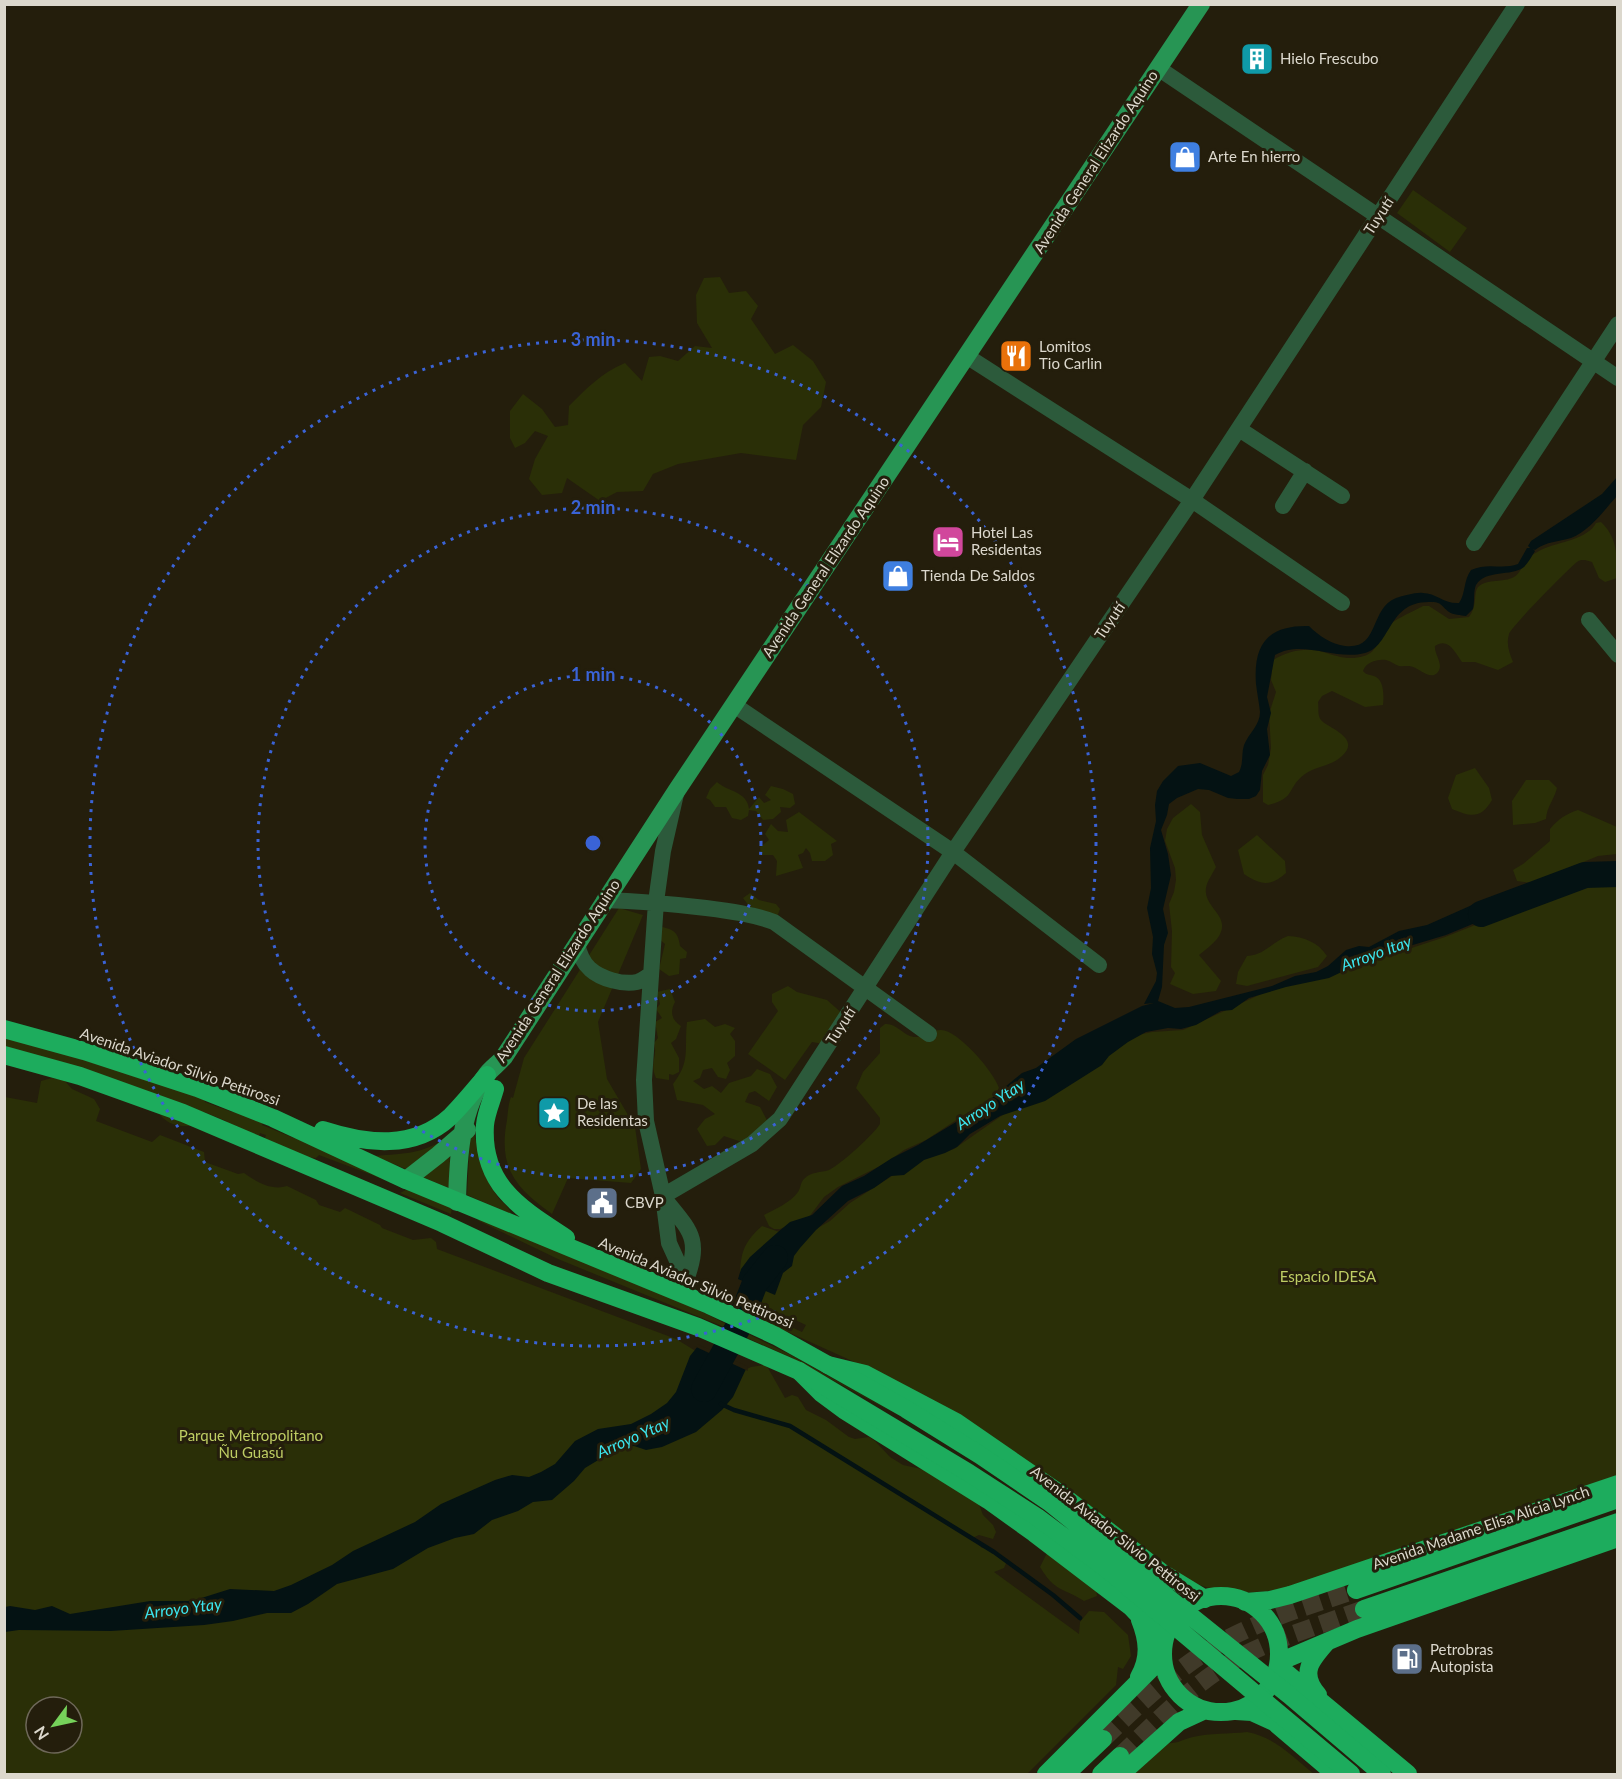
<svg xmlns="http://www.w3.org/2000/svg" width="1622" height="1779" viewBox="0 0 1622 1779" font-family="Lato,sans-serif">
  <style>
    .green { fill: #2a2f07; fill-rule: evenodd }
    .water { fill: #041213 }
    .pier { fill: #241e0c }
    .lines { fill: none; stroke-linecap: round; stroke-linejoin: round }
    .stream { stroke: #041213; stroke-width: 4.5 }
    .river { stroke: #041213; stroke-width: 26 }
    .highway-tunnel { stroke: #403a29; stroke-width: 18; stroke-dasharray: 18 9; stroke-linecap: butt }
    .street { stroke: #2c5a3b; stroke-width: 16 }
    .primary { stroke: #279554; stroke-width: 18 }
    .highway { stroke: #1dac5d; stroke-width: 18 }
    .highway-bridge { stroke: #1dac5d; stroke-width: 18 }
    .ring { fill: none; stroke: #3a63d6; stroke-width: 3; stroke-dasharray: 3 6 }
    .labels { text-anchor: middle; stroke-width: 6; stroke-linejoin: round; paint-order: stroke }
    .poi-label { font-size: 15px; fill: #dcd8cd; stroke: #241e0c; text-anchor: start }
    .street-label { font-size: 15px; fill: #dcd8cd; stroke: #241e0c }
    .park-label { font-size: 15px; fill: #becd63; stroke: #241e0c }
    .water-label { font-size: 16px; font-style: italic; fill: #3be6ef; stroke: #241e0c }
    .centre { fill: #3a63d6; stroke: #241e0c; stroke-width: 3 }
    .ring-label { font-size: 18px; text-anchor: middle; font-weight: bold; fill: #3a63d6; stroke: #241e0c; stroke-width: 6; stroke-linejoin: round; paint-order: stroke }
  </style>
  <rect width="100%" height="100%" fill="#241e0c"/>
  <path class="green" d="M1413 190 1467 228 1450 252 1397 213Z
    M720 277 729 293 746 291 758 306 751 319 775 354 793 345 813 361 826 382 821 407 803 425 796 460 741 453 678 464 653 474 643 491 617 492 600 501 567 478 562 493 542 495 529 479 535 459 548 436 535 431 525 443 515 448 510 438V411L523 394 542 409 555 427 568 425 569 406C586 389 601 373 625 363L642 381 649 357 660 356 678 361 695 346 712 348 697 323 696 295 704 278Z
    M1601 522C1618 538 1617 557 1617 578L1605 582 1599 578 1592 562 1585 560C1581 560 1580 560 1577 562 1569 568 1511 627 1509 634 1506 644 1509 652 1513 662L1498 670 1475 662H1462C1455 652 1448 637 1435 646 1434 654 1444 664 1438 672 1431 681 1420 669 1413 667 1408 665 1404 667 1399 666 1395 665 1391 661 1386 660 1377 659 1366 662 1363 671 1367 676 1370 674 1376 677 1384 681 1384 697 1383 705L1365 707 1332 691 1322 696 1318 702C1319 707 1317 715 1321 720 1328 728 1362 738 1342 756 1332 766 1316 766 1305 774 1286 788 1297 798 1268 805L1263 802V775L1268 765 1271 748 1269 714 1276 692 1271 680 1273 660C1288 651 1306 647 1323 652 1337 656 1348 661 1364 656 1378 652 1379 637 1387 627 1393 620 1414 611 1423 606H1429L1449 619 1469 617C1478 605 1473 593 1478 587 1488 578 1503 583 1514 577 1521 573 1522 565 1527 559 1531 555 1539 551 1543 549 1559 542 1588 539 1596 523Z
    M1475 768 1489 788 1492 800C1481 819 1471 817 1452 809L1448 798 1456 775Z
    M1526 780H1549L1557 788C1554 800 1547 806 1546 819L1535 823 1513 825 1512 801Z
    M717 782C728 792 747 791 749 809L759 797 764 803 771 800 765 795 771 786 783 789 793 794 795 804 790 808 780 807 781 812 773 819 763 820 756 811 749 810 748 816 741 820 732 818 726 807H715L710 800 706 798 710 789Z
    M1191 804 1200 812 1202 835 1216 867C1213 873 1207 881 1206 888 1203 909 1234 916 1217 939 1212 945 1205 950 1199 955L1221 981 1216 991 1193 994 1170 984 1175 973 1171 967 1172 931 1169 904 1174 892 1176 880 1175 868 1165 841 1167 829 1173 818Z
    M1578 810 1617 827V854L1598 856 1532 883 1517 881 1513 870 1523 864 1550 841V829C1558 819 1566 814 1578 810Z
    M799 812 837 841 831 844 833 855 825 861H812L810 853 806 848 803 853 798 855 803 868 776 876 777 861 773 855H761L760 847 769 840 765 834 771 824 778 831 788 832 786 820Z
    M1257 835 1285 861 1286 873C1271 887 1260 885 1244 874L1238 850Z
    M1617 881V1479L1302 1586C1260 1593 1221 1599 1183 1577L939 1405 850 1360 744 1312 746 1306 802 1332 806 1325 791 1318 781 1317 772 1309 749 1299 753 1289 740 1273C741 1251 745 1241 762 1226L788 1235 802 1237 830 1221 850 1203 909 1165 930 1156 954 1149 1007 1112 1128 1037 1152 1032 1183 1030 1272 989 1369 962 1445 937 1513 910 1536 903 1573 885 1586 882 1608 884Z
    M750 893 759 900 776 904 780 909 777 917 749 906 743 898Z
    M619 908 643 915 598 1022 607 1079 635 1127 641 1169 631 1183 568 1178 552 1214C515 1188 498 1167 507 1120 508 1112 508 1105 511 1097L513 1098 524 1058Z
    M657 926C672 929 678 930 680 946L687 952 686 958 680 959 679 974 669 976 659 969 665 944 657 937Z
    M1288 936C1304 937 1318 942 1327 956L1318 967 1247 986 1236 984 1238 972 1247 956C1266 955 1271 942 1288 936Z
    M788 986 797 992 827 1000 844 1015 824 1044 812 1042 785 1080 748 1054 778 1011 772 1002V994Z
    M670 989 675 1002C670 1011 671 1020 681 1026L676 1039 671 1043 679 1058V1072L673 1075 669 1074V1080L656 1078C649 1062 658 1057 654 1043L658 1038 655 1022 662 1018 656 1009 660 1004 657 992Z
    M705 1019 715 1027 725 1024 735 1028 730 1034 735 1041V1056L727 1063 730 1070 726 1079 718 1077 712 1068 703 1070 700 1078 693 1081 704 1089 712 1086 721 1093 729 1083 751 1076 757 1069 770 1074 777 1087 769 1101 755 1091 749 1093 745 1102 760 1107 770 1126 742 1142 724 1136 715 1145 707 1146 697 1129 705 1119 715 1114 703 1105 677 1100 673 1084C691 1061 684 1049 687 1022Z
    M885 1024C897 1023 902 1035 914 1037 924 1038 931 1030 941 1030 958 1030 994 1072 999 1088L992 1100 964 1115 926 1140 904 1150 886 1163 838 1187 824 1197 809 1217 780 1229H774L769 1226 764 1215C775 1209 790 1203 798 1192 801 1188 800 1183 804 1179 811 1171 821 1173 829 1170 840 1165 874 1134 880 1124V1118L856 1088 863 1072 880 1053V1028Z
    M4 1037 39 1046 202 1096 205 1102 232 1112 239 1108 263 1120 262 1125 294 1138 299 1137 388 1181 319 1155 316 1158 303 1157 264 1141 266 1135 260 1133 259 1137 236 1132 226 1121 204 1112 198 1125C167 1130 158 1117 147 1091L134 1086 129 1090 5 1046Z
    M52 1078 64 1080 72 1089 94 1099 100 1109 96 1121 152 1142 160 1135 204 1152 205 1162 238 1174 244 1173C256 1182 272 1191 287 1186L316 1200 319 1205 340 1212 345 1208 380 1225 382 1228 413 1240 431 1238 436 1242 437 1249 676 1339 735 1375 751 1367 764 1365 768 1368 785 1398 792 1395 798 1397 806 1410 826 1420 849 1437 855 1439 869 1437 875 1441 890 1457 903 1465 931 1471 978 1502 983 1515 993 1525 996 1532 993 1539 979 1535 972 1538 982 1548C993 1548 1001 1553 1007 1561L1004 1568 994 1572 1079 1634 1080 1622 1089 1611 1104 1612 1128 1635 1131 1656 1123 1669 1118 1667 1116 1685 1027 1774H5V1097L37 1103 41 1081ZM36 1707H72V1743H36Z
    M474 1134C480 1155 483 1177 497 1196 501 1202 510 1207 511 1214L467 1195 470 1135Z
    M451 1136 406 1169 374 1156C409 1153 418 1155 451 1136Z
    M450 1153 449 1188 420 1176Z
    M408 1189 452 1207 451 1214 400 1193Z
    M476 1217 677 1299 736 1329 734 1331 558 1259 479 1221Z
    M738 1329 791 1355 903 1418 790 1357 736 1333Z
    M1048 1551 1095 1582 1097 1596 1084 1601C1062 1587 1055 1592 1040 1567Z
    M1247 1732C1275 1737 1293 1757 1314 1774H1134L1165 1743C1178 1744 1181 1740 1193 1737 1210 1733 1229 1734 1247 1732Z"/>
  <path class="water" d="M1617 477V496C1605 509 1590 531 1571 538 1558 542 1547 541 1535 550L1533 549 1535 551C1532 556 1528 563 1524 567 1511 577 1486 569 1476 585 1473 592 1475 601 1473 609L1466 616C1461 615 1453 615 1449 612 1440 605 1442 602 1430 602 1387 601 1392 646 1365 653 1335 661 1303 639 1275 655L1267 697 1271 713 1267 729 1270 755 1262 771 1260 790 1256 796 1249 799H1237L1228 798 1209 790 1198 789 1177 798 1169 804 1167 815 1161 830 1168 854 1171 875 1163 909 1168 933 1164 945 1162 987 1158 1001 1175 1008 1189 1007 1272 986 1295 976 1316 972 1328 966 1346 950 1359 946 1369 947 1399 931 1427 925 1472 905 1508 893 1514 907 1446 935 1373 957 1329 978 1286 987 1249 998 1232 1010 1221 1011 1196 1025 1181 1029 1168 1028 1146 1032 1128 1042 1109 1056 1102 1065 1045 1101 1000 1116 970 1134 957 1147 945 1153 924 1160 904 1175 891 1176 874 1188 848 1201 816 1230 800 1248 794 1256 792 1266 783 1273 775 1295 738 1279 741 1269 750 1257 778 1232 790 1222 812 1215 842 1186 864 1176 892 1158 918 1145 981 1107 1022 1073 1036 1068 1076 1039 1142 1006 1154 1003 1144 1004 1156 981 1157 973 1152 954 1153 937 1147 908 1151 888 1150 848 1156 821 1155 805 1157 791 1163 781 1178 766 1200 763 1231 776 1239 772C1244 762 1241 754 1244 745 1249 733 1260 725 1260 712 1259 702 1257 693 1256 684 1253 644 1268 625 1309 626 1319 636 1331 644 1345 646 1380 650 1369 609 1396 598 1403 596 1416 592 1423 593 1436 593 1444 604 1459 603 1466 593 1463 581 1471 570 1488 562 1502 570 1518 564L1527 548H1530L1528 546 1531 541 1602 494Z
    M1606 862 1617 864V880C1603 883 1591 878 1579 881 1559 885 1544 900 1525 904L1519 889 1595 863Z
    M698 1346 746 1369 733 1397 722 1410 696 1432 662 1447 646 1450 634 1446 623 1447 616 1454 605 1456 585 1468 574 1481 552 1500 533 1502 518 1511 492 1520 474 1534 455 1538 428 1548 393 1569 337 1584 308 1604 291 1613H267L233 1621 204 1625 111 1631 19 1630 5 1632V1607L10 1606 35 1610 52 1606 70 1614 150 1601H192L230 1589 274 1591 291 1585 332 1565 353 1551 415 1522 441 1504 495 1480 512 1475 529 1477 541 1472 555 1464 575 1441 598 1429 631 1424 651 1414 667 1403 676 1392 690 1356Z"/>
  <path class="pier" d="M697 1344 747 1366 748 1371 694 1346Z"/>
  <g class="lines">
    <path class="stream" d="M721 1404 734 1410 790 1426 994 1552 1053 1595 1080 1618"/>
    <path class="river" d="M1481 914 1585 875 1618 874
      M704 1389 737 1329 755 1283 775 1258"/>
    <path class="highway-tunnel" d="M1103 1739C1141 1702 1180 1665 1227 1639 1267 1618 1313 1604 1356 1590
      M1120 1756C1159 1720 1196 1680 1244 1655 1282 1636 1324 1624 1364 1609"/>
    <path class="street" d="M1158 68 1618 378
      M968 357 1192 500 1342 603
      M1239 429 1342 496
      M1283 506 1305 471
      M1474 543 1618 324
      M1589 620 1618 655
      M734 705 953 852 1099 965
      M676 794 663 851 656 902 644 1080 646 1121 663 1196 669 1243 679 1265 688 1277
      M604 900C639 901 672 904 706 908 730 911 752 914 774 922L929 1034
      M577 943C579 953 583 963 590 969 601 979 623 985 637 982 642 981 646 977 650 975
      M663 1196 752 1144 780 1119 953 852 1192 500 1517 4
      M663 1197C691 1232 702 1238 685 1283"/>
    <path class="primary" d="M406 1180 438 1155 467 1130
      M457 1202C458 1160 460 1108 487 1074 492 1068 499 1063 504 1057L677 790 1201 4"/>
    <path class="highway" d="M4 1029 84 1051 197 1088 273 1118 406 1180 709 1305 776 1336 828 1365 865 1374 956 1422 1062 1495 1164 1574 1205 1599
      M4 1055 80 1076 183 1113 442 1223 548 1273 698 1327 799 1371 821 1393 844 1410 988 1500 1034 1533 1131 1607 1164 1642
      M495 1089C492 1100 486 1113 485 1125 481 1186 522 1209 566 1238
      M323 1130C366 1144 414 1150 450 1117 463 1104 475 1089 487 1075
      M1356 1590 1618 1499
      M1163 1654a58 58 0 1 1 116 0a58 58 0 1 1-116 0Z
      M1245 1602 1270 1600 1290 1595 1618 1484
      M1364 1609 1618 1522
      M1279 1662 1357 1629 1618 1538
      M1278 1666 1408 1774
      M1139 1677C1150 1658 1148 1640 1140 1620
      M1318 1695C1299 1673 1311 1660 1327 1642
      M1236 1711 1252 1712 1274 1722 1335 1774
      M1046 1774 1163 1657
      M1066 1774 1103 1739
      M1101 1774 1120 1756
      M1121 1774 1179 1722 1205 1710"/>
    <path class="highway-bridge" d="M828 1365 906 1409 980 1455 1049 1502 1289 1695 1382 1774
      M799 1371 969 1473 1037 1517 1108 1570 1351 1774"/>
  </g>
  <g class="ring">
    <circle cx="593" cy="843" r="168"/>
    <circle cx="593" cy="843" r="335"/>
    <circle cx="593" cy="843" r="503"/>
  </g>
  <defs>
    <g id="building-square" transform="scale(1.725)"><rect x="-9" y="-9" width="18" height="18" rx="4" fill="#0f9aa8" stroke="#241e0c"/><path d="M-4-6H4V6H1V3H-1V6H-4ZM-2.5-4.3h1.7v1.8h-1.7ZM.8-4.3h1.7v1.8H.8ZM-2.5-1h1.7V.8h-1.7ZM.8-1h1.7V.8H.8Z" fill="#fff"/></g>
    <g id="shop-square" transform="scale(1.725)"><rect x="-9" y="-9" width="18" height="18" rx="4" fill="#3f7fe0" stroke="#241e0c"/><path d="M-5-2.5h2.3a2.7 3.5 0 0 1 5.4 0H5L5.5 6h-11ZM-1.5-2.5h3a1.5 2.3 0 0 0-3 0Z" fill="#fff"/></g>
    <g id="restaurant-square" transform="scale(1.725)"><rect x="-9" y="-9" width="18" height="18" rx="4" fill="#e8710a" stroke="#241e0c"/><path d="M-5-6h1v4h1v-4h1v4h1v-4h1v5L-1.5 .5V6h-2V.5L-5-1ZM5-6V6H3V1.5H1.5Q1.5-4 5-6Z" fill="#fff"/></g>
    <g id="hotel-square" transform="scale(1.725)"><rect x="-9" y="-9" width="18" height="18" rx="4" fill="#d1479c" stroke="#241e0c"/><path d="M-6-4.5h1.5V1H6V5H4.5V3h-9V5H-6ZM-4 0a1.8 1.8 0 1 1 3.6 0ZM.5 0V-2.5h3Q6-2.5 6 0Z" fill="#fff"/></g>
    <g id="sight-square" transform="scale(1.725)"><rect x="-9" y="-9" width="18" height="18" rx="4" fill="#0f9aa8" stroke="#241e0c"/><path d="M0-6L1.8-2.2L6-1.7L2.9 1.2L3.7 5.4L0 3.3L-3.7 5.4L-2.9 1.2L-6-1.7L-1.8-2.2Z" fill="#fff"/></g>
    <g id="civic-square" transform="scale(1.725)"><rect x="-9" y="-9" width="18" height="18" rx="4" fill="#5c6f8a" stroke="#241e0c"/><path d="M-.6-6.5H3V-4.5H.6V-3L4-1V1h2V6H-6V1h2V-1L-.6-3ZM-1.2 2.5V6h2.4V2.5Z" fill="#fff"/></g>
    <g id="fuel-square" transform="scale(1.725)"><rect x="-9" y="-9" width="18" height="18" rx="4" fill="#5c6f8a" stroke="#241e0c"/><path d="M-5.5-6h7V0h2V4h1.3V-2.5L3-4.5l.8-.8L6-3V5H2.5V1h-1V6h-7ZM-4.2-4.7v3.2H.2V-4.7Z" fill="#fff"/></g>
  </defs>
  <g fill-rule="evenodd">
    <use href="#building-square" x="1257" y="59"/>
    <use href="#shop-square" x="1185" y="157"/>
    <use href="#restaurant-square" x="1016" y="356"/>
    <use href="#hotel-square" x="948" y="542"/>
    <use href="#shop-square" x="898" y="576"/>
    <use href="#sight-square" x="554" y="1113"/>
    <use href="#civic-square" x="602" y="1203"/>
    <use href="#fuel-square" x="1407" y="1659"/>
  </g>
  <g class="labels">
    <g class="poi-label">
      <text x="1280" y="64">Hielo Frescubo</text>
      <text x="1208" y="162">Arte En hierro</text>
      <text x="1039" y="352">Lomitos<tspan x="1039" dy="17">Tio Carlin</tspan></text>
      <text x="971" y="538">Hotel Las<tspan x="971" dy="17">Residentas</tspan></text>
      <text x="921" y="581">Tienda De Saldos</text>
      <text x="577" y="1109">De las<tspan x="577" dy="17">Residentas</tspan></text>
      <text x="625" y="1208">CBVP</text>
      <text x="1430" y="1655">Petrobras<tspan x="1430" dy="17">Autopista</tspan></text>
    </g>
    <g class="street-label">
      <text transform="translate(1096 162) rotate(-57)" y="5">Avenida General Elizardo Aquino</text>
      <text transform="translate(1379 216) rotate(-57)" y="5">Tuyutí</text>
      <text transform="translate(826 567) rotate(-56)" y="5">Avenida General Elizardo Aquino</text>
      <text transform="translate(1110 621) rotate(-56)" y="5">Tuyutí</text>
      <text transform="translate(558 971) rotate(-57)" y="5">Avenida General Elizardo Aquino</text>
      <text transform="translate(841 1026) rotate(-57)" y="5">Tuyutí</text>
      <text transform="translate(180 1067) rotate(19)" y="5">Avenida Aviador Silvio Pettirossi</text>
      <text transform="translate(696 1283) rotate(23)" y="5">Avenida Aviador Silvio Pettirossi</text>
      <text transform="translate(1481 1528) rotate(-19)" y="5">Avenida Madame Elisa Alicia Lynch</text>
      <text transform="translate(1115 1534) rotate(38)" y="5">Avenida Aviador Silvio Pettirossi</text>
    </g>
    <g class="park-label">
      <text x="1328" y="1282">Espacio IDESA</text>
      <text x="251" y="1441">Parque Metropolitano<tspan x="251" dy="17">Ñu Guasú</tspan></text>
    </g>
    <g class="water-label">
      <text transform="translate(1376 953) rotate(-20)" y="6">Arroyo Itay</text>
      <text transform="translate(990 1104) rotate(-33)" y="6">Arroyo Ytay</text>
      <text transform="translate(633 1437) rotate(-24)" y="6">Arroyo Ytay</text>
      <text transform="translate(183 1608) rotate(-7)" y="6">Arroyo Ytay</text>
    </g>
  </g>
  <circle cx="593" cy="843" r="9" class="centre"/>
  <g class="ring-label">
    <text x="593" y="346">3 min</text>
    <text x="593" y="514">2 min</text>
    <text x="593" y="681">1 min</text>
  </g>
  <rect width="1622" height="1779" fill="none" stroke="#dcd8cd" stroke-width="12"/>
  <g transform="translate(54 1725) rotate(237)"><circle r="28" fill="#241e0c" stroke="#6e6859" stroke-width="1.5"/>
  <path d="M0-4.5L10 22L0 15L-10 22Z" fill="#76d25a"/>
  <text y="-9" font-size="16" font-weight="bold" text-anchor="middle" fill="#dcd8cd">N</text>
  </g>
</svg>
